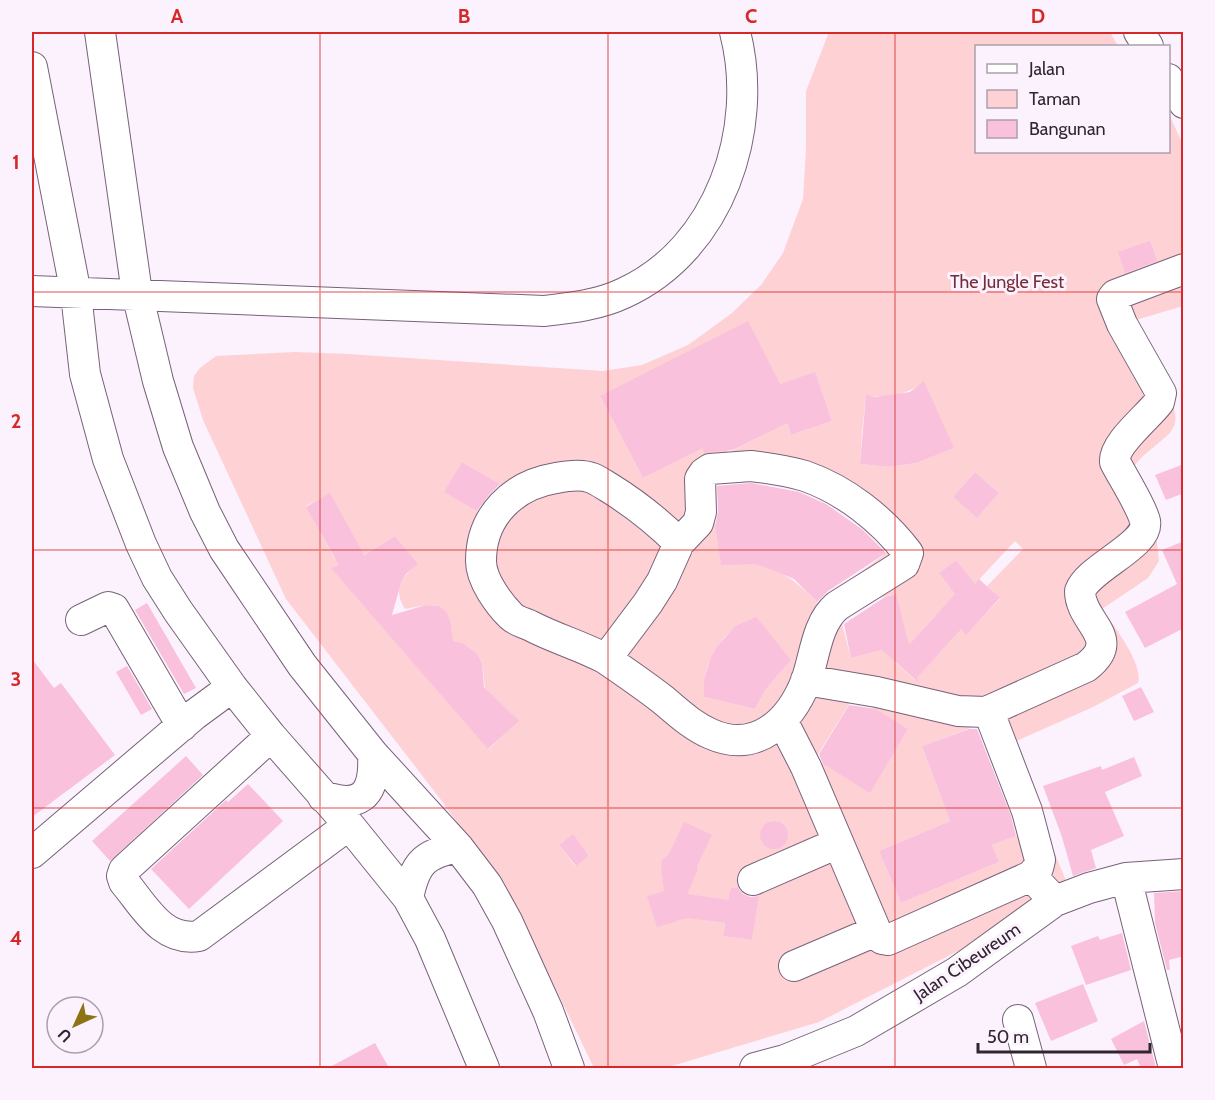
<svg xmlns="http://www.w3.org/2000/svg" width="1215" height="1100" viewBox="0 0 1215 1100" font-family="Cabin,sans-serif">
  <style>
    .green { fill: #fed1d4; fill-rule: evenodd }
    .building { fill: #f9c1db }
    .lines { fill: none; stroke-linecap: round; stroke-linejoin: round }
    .minor-casing { stroke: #776279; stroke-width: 32 }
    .minor { stroke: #fff; stroke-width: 30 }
    .grid { fill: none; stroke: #d62828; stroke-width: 1.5; stroke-opacity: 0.55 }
    .labels { text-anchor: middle; stroke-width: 6; stroke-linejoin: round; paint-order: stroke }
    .park-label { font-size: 18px; fill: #742c36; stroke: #fcf2fd }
    .street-label { font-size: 18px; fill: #2f2630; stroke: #fcf2fd }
    .neatline { fill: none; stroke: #d62828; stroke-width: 2 }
    .grid-label { font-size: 20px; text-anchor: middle; font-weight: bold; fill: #d62828 }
  </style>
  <rect width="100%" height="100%" fill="#fcf2fd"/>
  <path class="green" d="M829 32H1110L1118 46H976V152H1168L1169 114 1183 145V306L1136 320C1145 340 1180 404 1175 423 1173 431 1167 436 1161 441 1148 452 1133 462 1129 478L1157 542 1159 561 1148 578 1102 609C1113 625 1144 664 1138 683L1093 707 1010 744 1071 893 819 1022 665 1068H594L524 923 499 882 441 800 286 599 203 420 193 388 194 376 200 368 216 356 295 352 348 354 603 371 642 365 688 345 732 313 761 285 783 253 803 199 806 149V91ZM815 373 832 421 791 435 774 386ZM924 382 953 448 916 463 889 467 860 464 862 432 866 396C888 398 906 395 924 382ZM600 396 780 426 728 453 720 439 643 478ZM462 462 505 487 488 517 445 492ZM975 472 999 493 977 518 953 497ZM707 474 797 482 851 510 890 550 819 604C801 586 782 568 755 564 744 562 732 564 721 564ZM330 494 358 546 335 559 306 506ZM395 536 417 564C402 578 392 589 405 609L426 605 440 606C450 616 452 625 452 640L478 655 482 663 485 688 518 721 489 749 332 568 365 554ZM1015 541 1023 549 987 586 1000 599 966 634 946 615ZM956 560 970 578 953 591 939 573ZM895 594 890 648 851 658 838 609ZM935 616 956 634 915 680 895 662ZM755 618 791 660 766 689 755 709 704 697C704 657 718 634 755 618ZM854 696 908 729 870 792 815 759ZM981 724 1021 834 992 845 999 862 901 903 879 851 950 821 922 746ZM771 821H777L786 829C790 847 772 855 761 841V829ZM573 835 589 856 575 866 559 845ZM674 850 698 865 694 879 688 884 666 881C658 868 661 857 674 850ZM731 887 759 892 752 940 723 936 725 923 705 920 728 900ZM662 892 665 903 685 919 657 926 648 896Z"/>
  <path class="building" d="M1150 241 1157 261 1125 273 1118 252Z
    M748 321 780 384 815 372 832 421 791 435 787 423 733 450 704 453 703 448 643 478 600 396Z
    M924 381 954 448 916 463 889 467 860 464 866 395 875 397 910 392Z
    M462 462 500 484 489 495 477 511 444 492Z
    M1184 464V493L1166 500 1155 475Z
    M975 472 999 493 977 518 953 497Z
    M751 483 799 492 826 504 863 530 886 553 828 591 817 602 794 579 773 570 755 564 721 565 715 526 718 512 717 486Z
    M330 493 364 555 395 536 418 564 406 574 401 583 392 615 426 605 440 606 447 613 451 624 453 641 464 644 478 655 482 663 484 687 519 721 488 749 331 568 339 565 306 507Z
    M1184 541V628L1145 648 1125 612 1177 584 1162 550Z
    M956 560 975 584 979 579 1000 598 966 635 961 629 917 678 919 683 882 650 851 658 844 624 885 597 896 594 909 645 955 594 939 573Z
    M147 603 196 688 184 694 135 610Z
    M756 617 791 660 766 689 755 709 704 697V681L710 659 717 646 736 626Z
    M32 659 54 688 61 683 115 755 32 817Z
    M127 666 152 709 141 715 116 672Z
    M1141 687 1154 712 1134 721 1122 696Z
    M849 705 876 709 908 729 870 793 823 764 819 754Z
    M969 729H977L1011 816 1016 836 992 845 999 862 901 903 879 851 950 821 922 746Z
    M186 756 203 775 110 861 92 841Z
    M1134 757 1142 776 1105 792 1124 836 1091 850 1096 868 1073 876 1062 837 1043 786 1101 766 1102 770Z
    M248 784 283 821 189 909 151 869 226 800 228 802Z
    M760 835a14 14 0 1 1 28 0a14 14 0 1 1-28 0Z
    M684 822 712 835 698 864 697 872 687 894 728 900 731 887 738 888 743 894 750 897 759 896 752 940 723 936 725 923 688 918 657 927 647 896 664 891 661 867 662 860 670 852Z
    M573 834 589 856 576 866 559 845Z
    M1184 891V956L1169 960 1170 970H1167L1155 923 1154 893Z
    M1122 933 1131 970 1086 985 1071 946 1098 936 1100 940Z
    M1083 984 1098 1021 1051 1041 1035 1003Z
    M1144 1021 1156 1068H1141L1137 1059 1124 1065 1111 1039Z
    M375 1043 389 1068H328Z"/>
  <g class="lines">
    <g class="minor-casing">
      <path id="minor" d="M100 32 137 293 158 381 178 447 205 512 224 549 302 665 373 754 458 847 487 885 507 921 548 1011 569 1068
        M1139 32 1148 46
        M32 67 76 294 85 374 108 459 141 544 157 578 178 611 232 687 271 736 349 825 408 898 430 939 484 1068
        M1168 79 1184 103
        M32 291 544 311C571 308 599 305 624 293 720 249 760 129 735 32
        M751 466C769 468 788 471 805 476 845 490 882 519 908 553L904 564 837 606C816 624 815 657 806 681 790 722 756 754 711 734 692 726 678 712 662 699 644 685 625 672 606 659L648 603 662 581 679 543 698 523 701 512 700 479 704 473 710 469Z
        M81 620 108 607 114 609 182 726
        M606 659C582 646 556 639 531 626 525 623 516 621 511 616 499 604 481 580 481 561 481 516 513 485 556 478 566 476 582 474 592 478 597 480 603 484 608 487 634 503 657 521 679 543
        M806 680 877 692 958 711 986 712 992 720 1027 811 1040 860 1038 868 1031 876
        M986 712 1086 667C1124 638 1080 623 1080 591 1089 567 1150 545 1145 521 1142 507 1122 476 1115 462 1113 444 1148 417 1159 402L1161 393 1122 324 1112 299 1115 295 1184 269
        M783 722 806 767 876 931 882 939 888 940 1031 876 1055 901
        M271 736 124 870 122 876 124 882C145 907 162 942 199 936L349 825
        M323 797C330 798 338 801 346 801 373 801 374 774 373 754
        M32 853 194 715 232 687
        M1126 878 1174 1068
        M753 880 838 843
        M408 898C415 864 423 854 458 847
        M794 966 876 931
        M1018 1020 1031 1068
        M755 1068 785 1060 856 1031 957 972 1055 901 1089 888 1126 878 1184 874"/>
    </g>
    <use href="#minor" class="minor"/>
  </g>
  <path class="grid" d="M320 32V1068M608 32V1068M895 32V1068M32 292H1184M32 550H1184M32 808H1184"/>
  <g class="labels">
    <g class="park-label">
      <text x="1007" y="288">The Jungle Fest</text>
    </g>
    <g class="street-label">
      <text transform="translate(967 962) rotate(-34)" y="6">Jalan Cibeureum</text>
    </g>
  </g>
  <rect width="1215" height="1100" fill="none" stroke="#fcf2fd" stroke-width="66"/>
  <rect x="975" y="45" width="195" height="108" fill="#fcf2fd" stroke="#aaa0ab" stroke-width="1.5"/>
  <rect x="987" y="64" width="30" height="9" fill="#ffffff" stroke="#aaa0ab" stroke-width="1.5"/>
  <text x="1029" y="75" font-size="18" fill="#2f2630">Jalan</text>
  <rect x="987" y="90" width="30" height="18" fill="#fed1d4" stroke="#aaa0ab" stroke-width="1.5"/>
  <text x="1029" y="105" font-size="18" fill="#2f2630">Taman</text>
  <rect x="987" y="120" width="30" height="18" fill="#f9c1db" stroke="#aaa0ab" stroke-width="1.5"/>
  <text x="1029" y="135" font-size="18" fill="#2f2630">Bangunan</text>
  <g transform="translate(75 1025) rotate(225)"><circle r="28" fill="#fcf2fd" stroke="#aaa0ab" stroke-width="1.5"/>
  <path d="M0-4.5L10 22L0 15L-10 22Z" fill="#8d7316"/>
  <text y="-9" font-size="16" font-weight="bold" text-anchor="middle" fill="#2f2630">U</text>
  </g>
  <path d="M978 1043v9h172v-9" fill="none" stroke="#2f2630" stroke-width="3"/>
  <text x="987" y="1043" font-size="18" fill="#2f2630" stroke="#fcf2fd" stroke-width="4.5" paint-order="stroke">50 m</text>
  <rect x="33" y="33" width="1149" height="1034" class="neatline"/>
  <g class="grid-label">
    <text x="177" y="23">A</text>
    <text x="464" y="23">B</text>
    <text x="751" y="23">C</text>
    <text x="1038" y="23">D</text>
    <text x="16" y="169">1</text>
    <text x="16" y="428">2</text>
    <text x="16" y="686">3</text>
    <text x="16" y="945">4</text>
  </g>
</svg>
